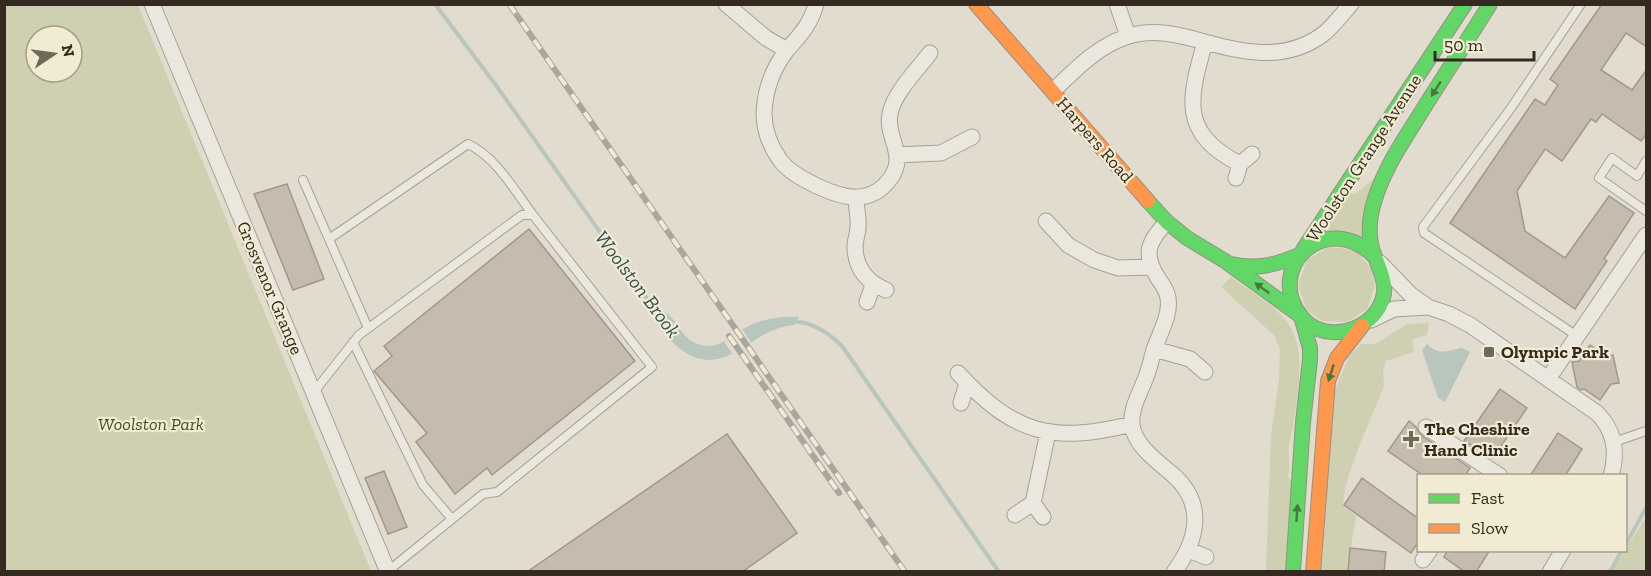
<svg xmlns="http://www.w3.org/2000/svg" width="1651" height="576" viewBox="0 0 1651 576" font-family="'Zilla Slab',serif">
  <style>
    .green { fill: #ced0b1; fill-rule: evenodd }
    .water { fill: #b8c6be }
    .pier { fill: #e1dccd }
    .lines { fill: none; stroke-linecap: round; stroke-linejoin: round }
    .stream { stroke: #b8c6be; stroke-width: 4 }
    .building { fill: #c5bcae; stroke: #a1988d; stroke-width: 1.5 }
    .lane-casing { stroke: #a6a196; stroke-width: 10 }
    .street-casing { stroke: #a6a196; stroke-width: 17 }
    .fast-casing { stroke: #969186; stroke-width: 16 }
    .slow-casing { stroke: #969186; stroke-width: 16 }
    .lane { stroke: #eae7de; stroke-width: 8 }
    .street { stroke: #eae7de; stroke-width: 15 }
    .fast { stroke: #63d668; stroke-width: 14 }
    .slow { stroke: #ff974d; stroke-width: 14 }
    .rail-casing { stroke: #a9a69e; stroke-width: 6 }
    .rail { stroke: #f2ebd4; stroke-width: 4; stroke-dasharray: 11; stroke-linecap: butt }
    .oneway { fill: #497740 }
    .poi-dot { fill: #71685c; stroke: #f2ebd4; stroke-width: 2 }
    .labels { text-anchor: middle; stroke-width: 4.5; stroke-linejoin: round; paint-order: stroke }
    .street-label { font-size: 18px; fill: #342a1f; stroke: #f2ebd4 }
    .poi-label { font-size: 18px; font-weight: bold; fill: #342a1f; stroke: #f2ebd4; text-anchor: start }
    .park-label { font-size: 18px; font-style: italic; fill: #434e28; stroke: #f2ebd4 }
    .water-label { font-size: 20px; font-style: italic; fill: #305252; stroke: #f2ebd4 }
  </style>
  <rect width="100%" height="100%" fill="#e1dccd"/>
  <path class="green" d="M5 4 138 5 371 571H5ZM36 36H72V72H36Z
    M1376 177 1363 238 1327 232 1348 192 1355 194Z
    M1329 247 1355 250 1372 269 1375 286 1367 309 1347 322 1322 321 1307 310 1298 285 1307 260Z
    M1231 277C1248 290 1268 301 1283 317 1311 347 1296 396 1292 432 1285 449 1292 459 1288 476L1292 482 1286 571H1266L1271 436 1279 378 1280 349 1274 335 1221 287Z
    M1429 323 1427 335 1412 340 1414 352 1386 361 1383 371 1384 386C1372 418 1344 474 1343 506L1356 516 1347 571 1321 572 1335 390 1349 356 1362 344H1375L1408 324Z
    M1646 517V571H1612Z"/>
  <path class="water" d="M658 308C662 310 667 313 670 316 679 325 682 337 695 343 717 352 727 338 745 328 761 319 780 316 799 317L795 325C750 327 725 384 679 348 668 340 660 328 655 314Z
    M1427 344C1439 356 1446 351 1462 348L1470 352 1445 402 1438 398 1422 350Z"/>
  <path class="pier" d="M741 327 751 343 735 357 724 342Z"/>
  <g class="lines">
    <path class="stream" d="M435 4 498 88 658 314
      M792 321C812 322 828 332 842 346L999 572
      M1626 544 1646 508
      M1610 572 1622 550"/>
  </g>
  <path class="building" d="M1602 4H1647V47L1626 33 1601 70 1632 90 1647 69V133L1641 141 1602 114 1596 122 1591 119 1562 161 1545 149 1517 191 1525 231 1565 258 1609 196 1634 213 1604 259 1607 261 1575 309 1450 223 1535 99 1545 105 1558 85 1550 79Z
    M287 184 324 279 293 290 254 194Z
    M529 229 635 361 492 475 487 468 455 494 416 442 427 433 374 371 392 356 384 346Z
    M1590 345 1606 356 1613 355 1619 383 1611 384 1600 400 1584 389 1581 390 1577 387 1572 362 1579 361Z
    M1500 389 1527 408 1493 458 1464 441Z
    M1409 421 1416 427 1421 435 1470 468 1465 476H1424L1388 451Z
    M1558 433 1582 449 1565 476H1530Z
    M727 434 797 533 742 572H527Z
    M384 471 407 527 388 534 365 478Z
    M1362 478 1419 519V541L1411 553 1344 505Z
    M1350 548 1386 552 1384 572H1348Z
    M1448 550H1490L1476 572H1465L1444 557Z"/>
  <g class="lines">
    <g class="lane-casing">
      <path id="lane" d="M1646 161 1637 176 1612 158 1599 178 1646 211
        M303 180 368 328
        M329 239 468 144C496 157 515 191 533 215
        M1577 336 1424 233 1423 227 1511 108 1581 4
        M353 342 423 485 452 519
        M314 392 359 335 522 215H533L652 367 497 492 483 494 388 571
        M1614 442 1646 431"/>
    </g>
    <g class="street-casing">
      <path id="street" d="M152 4 388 572
        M726 4 766 38 787 50
        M816 4C811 24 800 35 787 50 773 68 765 89 764 113 764 129 770 146 780 160 789 172 803 179 817 186 842 198 870 206 890 179 908 155 885 137 890 114 893 94 918 69 930 53
        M1117 4 1128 36
        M1205 42C1189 98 1179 133 1240 164
        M1053 91C1075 70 1096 47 1126 37 1149 29 1171 33 1194 39 1238 51 1282 64 1322 35 1333 27 1342 14 1351 4
        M897 155 941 153 972 137
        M1236 178 1240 164 1252 154
        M856 198C856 208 859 218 858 227 858 234 855 240 855 246 855 268 867 282 886 290
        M1046 221 1068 245 1094 260 1118 268 1151 267
        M1167 222C1149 240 1142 254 1158 278 1162 284 1167 290 1168 298 1171 315 1159 334 1154 350 1151 359 1150 368 1146 377 1141 391 1130 409 1132 425 1135 446 1157 461 1172 474 1206 503 1198 540 1174 572
        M1380 263 1411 295 1428 307 1449 314 1470 325 1597 413C1614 430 1618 452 1611 476
        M867 302 873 285
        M1371 320 1394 309 1428 307
        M1154 349 1190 359 1205 372
        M958 373C1014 434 1052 444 1132 424
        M1548 379 1646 235
        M961 403 967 383
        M1426 427 1500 476
        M1033 503 1043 517
        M1015 515 1033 503 1048 432
        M1189 550 1206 557
        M1423 560 1430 550
        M1550 572 1563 550"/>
    </g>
    <g class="fast-casing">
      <path id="fast" d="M1148 201 1167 222 1187 238 1225 261 1298 314
        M1303 250 1465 4
        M1374 256C1325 208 1264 269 1301 316 1319 340 1358 336 1376 312 1395 286 1376 268 1371 244 1368 228 1370 214 1375 199 1384 170 1401 144 1417 119 1441 80 1466 43 1490 4
        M1231 264C1256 270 1276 265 1299 255
        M1293 572 1303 422 1310 360V348L1301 316"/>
    </g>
    <g class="slow-casing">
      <path id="slow" d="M976 4 1148 201
        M1313 572 1328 381 1337 358 1362 326"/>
    </g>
    <use href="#lane" class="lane"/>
    <use href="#street" class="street"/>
    <use href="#fast" class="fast"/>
    <use href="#slow" class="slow"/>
    <g class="rail-casing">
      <path id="rail" d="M509 4 905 572
        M729 336 839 493"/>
    </g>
    <use href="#rail" class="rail"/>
  </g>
  <defs><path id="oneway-solid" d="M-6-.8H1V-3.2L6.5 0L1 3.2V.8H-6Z" transform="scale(1.5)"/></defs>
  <g class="oneway">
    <use href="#oneway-solid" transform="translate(1436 89) rotate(122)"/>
    <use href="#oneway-solid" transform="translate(1262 288) rotate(-144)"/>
    <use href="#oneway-solid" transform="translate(1331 373) rotate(108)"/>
    <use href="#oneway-solid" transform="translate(1297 513) rotate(-86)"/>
  </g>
  <g class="poi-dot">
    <rect x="1483" y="346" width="12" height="12" rx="3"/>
    <path d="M1408 430h6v6h6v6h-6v6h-6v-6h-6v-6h6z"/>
  </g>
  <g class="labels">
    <g class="street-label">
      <text transform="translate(1095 140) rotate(49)" y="6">Harpers Road</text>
      <text transform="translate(1364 158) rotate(-57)" y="6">Woolston Grange Avenue</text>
      <text transform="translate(270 288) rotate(67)" y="6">Grosvenor Grange</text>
    </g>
    <g class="poi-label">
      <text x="1501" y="358">Olympic Park</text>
      <text x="1424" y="435">The Cheshire<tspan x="1424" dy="21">Hand Clinic</tspan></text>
    </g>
    <g class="park-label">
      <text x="151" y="430">Woolston Park</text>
    </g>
    <g class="water-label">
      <text transform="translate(638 284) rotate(53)" y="7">Woolston Brook</text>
    </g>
  </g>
  <rect width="1651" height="576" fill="none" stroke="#342a1f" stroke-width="12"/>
  <rect x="1417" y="474" width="210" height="78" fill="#f2ebd4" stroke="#a69e8c" stroke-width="1.5"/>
  <rect x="1429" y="494" width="30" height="9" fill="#63d668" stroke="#a69e8c" stroke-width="1.5"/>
  <text x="1471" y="504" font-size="18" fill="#342a1f">Fast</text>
  <rect x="1429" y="524" width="30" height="9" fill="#ff974d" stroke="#a69e8c" stroke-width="1.5"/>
  <text x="1471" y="534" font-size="18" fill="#342a1f">Slow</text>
  <g transform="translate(54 54) rotate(77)"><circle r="28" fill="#f2ebd4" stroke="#a69e8c" stroke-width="1.5"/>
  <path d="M0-4.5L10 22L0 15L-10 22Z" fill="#71685c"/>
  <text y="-9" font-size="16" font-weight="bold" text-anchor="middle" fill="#342a1f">N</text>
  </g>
  <path d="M1435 51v9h99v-9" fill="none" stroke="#342a1f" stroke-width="3"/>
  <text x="1444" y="51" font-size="18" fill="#342a1f" stroke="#f2ebd4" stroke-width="4.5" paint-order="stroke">50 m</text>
</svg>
